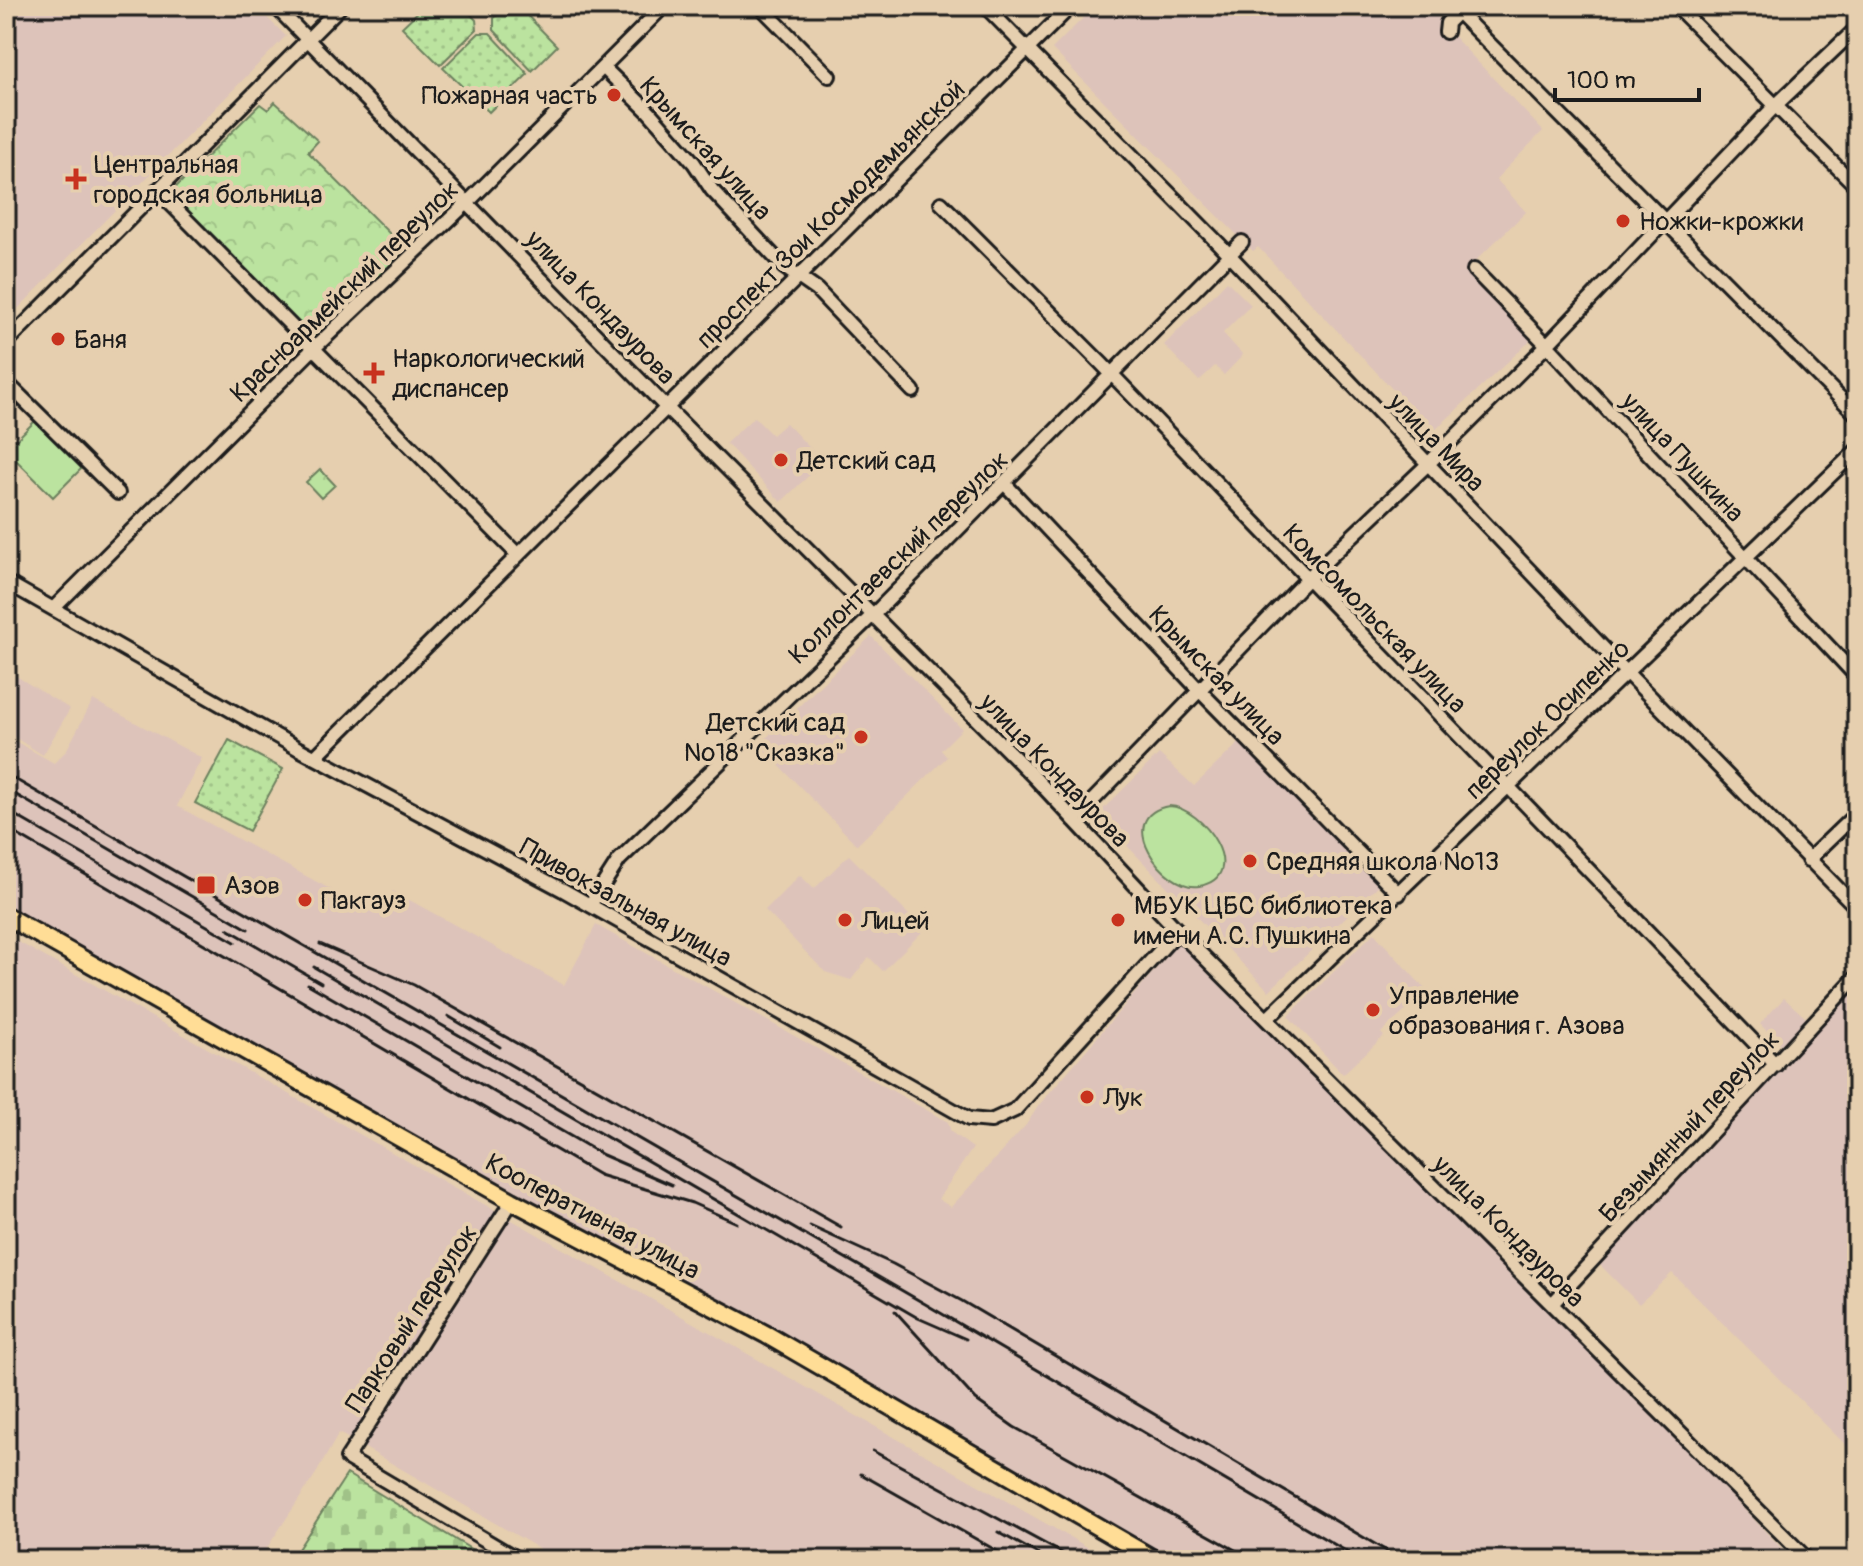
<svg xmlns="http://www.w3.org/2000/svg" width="1863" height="1566" viewBox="0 0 1863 1566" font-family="Pangolin,sans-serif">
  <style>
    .built { fill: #ddc3ba }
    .grass { fill: url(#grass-dots); stroke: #6c805e; stroke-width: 2 }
    .cemetery { fill: url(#cemetery-stones); stroke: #6c805e; stroke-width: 2 }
    .park { fill: url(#park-crowns); stroke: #6c805e; stroke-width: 2 }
    .pitch { fill: #bbe39f; stroke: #6c805e; stroke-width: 2 }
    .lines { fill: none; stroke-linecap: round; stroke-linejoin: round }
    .minor-casing { stroke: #1c1c1c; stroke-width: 18 }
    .major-casing { stroke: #1c1c1c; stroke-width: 22 }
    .minor { stroke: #e6cfaf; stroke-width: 12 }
    .major { stroke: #ffdd96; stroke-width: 16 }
    .rail { stroke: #1c1c1c; stroke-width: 3 }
    .poi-dot { fill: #c8321e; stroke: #e6cfaf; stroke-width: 3 }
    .labels { text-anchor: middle; stroke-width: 8; stroke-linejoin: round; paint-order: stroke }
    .poi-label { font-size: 26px; fill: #1c1c1c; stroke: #e6cfaf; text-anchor: start }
    .street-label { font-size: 26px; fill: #1c1c1c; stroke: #e6cfaf }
  </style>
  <defs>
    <pattern id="grass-dots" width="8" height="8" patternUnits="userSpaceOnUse" patternTransform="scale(2)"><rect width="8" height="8" fill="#bbe39f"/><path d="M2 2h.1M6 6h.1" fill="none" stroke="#a0c288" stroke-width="1.8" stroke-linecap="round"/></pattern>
    <pattern id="cemetery-stones" width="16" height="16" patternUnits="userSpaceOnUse" patternTransform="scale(2)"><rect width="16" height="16" fill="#bbe39f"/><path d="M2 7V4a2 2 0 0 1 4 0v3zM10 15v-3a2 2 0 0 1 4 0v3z" fill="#a0c288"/></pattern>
    <pattern id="park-crowns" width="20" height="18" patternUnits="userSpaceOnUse" patternTransform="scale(2)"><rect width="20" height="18" fill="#bbe39f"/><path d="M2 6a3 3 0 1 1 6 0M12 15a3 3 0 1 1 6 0" fill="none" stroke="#a0c288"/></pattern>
  </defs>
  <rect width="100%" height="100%" fill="#e6cfaf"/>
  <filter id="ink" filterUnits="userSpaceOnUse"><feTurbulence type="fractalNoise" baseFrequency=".0125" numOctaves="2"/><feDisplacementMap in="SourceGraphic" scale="16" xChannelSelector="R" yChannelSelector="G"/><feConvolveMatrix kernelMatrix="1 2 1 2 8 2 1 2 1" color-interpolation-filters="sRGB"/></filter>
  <g filter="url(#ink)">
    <path class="built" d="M6 6H255L286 36 6 321Z
      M1095 6H1429L1457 40 1543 131 1496 179 1526 212 1465 271 1532 339 1433 432 1258 247 1253 251 1052 49Z
      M1227 281 1251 305 1223 333 1243 355 1224 375 1215 366 1199 381 1164 345Z
      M754 417 772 435 786 423 823 462 781 502 726 443Z
      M871 636 962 729 941 750 947 757 857 845 759 745Z
      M6 670 70 709 43 755 6 732Z
      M93 700 202 758 177 806 378 915 393 891 564 985 596 925 948 1122 951 1132 973 1148 938 1199 951 1207 1026 1125 1039 1105 1178 943 1634 1395 1793 1560H1166L6 910V736L54 763 66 751Z
      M1241 741 1380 884 1269 991 1097 815 1159 754 1194 786Z
      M849 855 924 930 883 971 869 957 851 980 825 972 765 910 800 875 814 889Z
      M1374 933 1425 989 1420 993 1422 996 1381 1033 1384 1036 1343 1074 1288 1016Z
      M6 935 528 1229 1110 1560H559L339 1433 317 1472 259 1560H6Z
      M1857 989V1456L1672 1273 1639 1304 1600 1265 1729 1123Z
      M1784 998 1806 1018 1781 1046 1760 1024Z"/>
    <path class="grass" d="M424 6H463L476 20 477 29 440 65 402 27Z
      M507 6H518L557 46 532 71 494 30V18Z
      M479 33H490L528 74 489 112 443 68Z
      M229 740 283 769 249 831 195 803Z"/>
    <path class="cemetery" d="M347 1474 489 1560H291Z"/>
    <path class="park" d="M275 102 318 141 308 152 410 254 313 347 165 198 260 104 268 110Z
      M320 469 335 485 321 498 306 482Z"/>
    <path class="pitch" d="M36 420 83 467 53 497 6 450Z
      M1169 806C1203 807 1252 876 1199 886 1164 892 1111 816 1169 806Z"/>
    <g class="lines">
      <g class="minor-casing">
        <path id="minor" d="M275 6 666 407 1035 778 1178 931 1808 1560
          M760 6 829 76
          M985 6 1219 244 1626 672 1857 908
          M1452 6 1857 415
          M1676 6 1857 187
          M1446 32 1447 23 1464 6
          M604 68 649 112 694 163 712 190 784 267 817 290 913 391
          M157 190 517 554
          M941 203 1101 363 1776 1065
          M1474 270 1547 345 1857 677
          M6 343 341 6
          M6 382 118 493
          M1005 484 1201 692 1399 894
          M6 582 299 749 563 890 969 1119 991 1121 1015 1110 1178 931
          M54 608 307 355 468 202 664 6
          M315 757 1071 6
          M1074 820 1307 579 1428 464 1547 345 1775 106 1857 28
          M1808 860 1857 813
          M590 905 619 860 881 607 1242 242
          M1267 1019 1857 450
          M512 1201 347 1458 519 1560
          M1552 1304 1857 976"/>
      </g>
      <g class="major-casing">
        <path id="major" d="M6 916 512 1201 767 1335 1155 1560"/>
      </g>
      <use href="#minor" class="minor"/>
      <use href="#major" class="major"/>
      <path class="rail" d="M6 774 927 1305 1361 1560
        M6 789 248 929
        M6 810 235 942
        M6 828 599 1175 692 1203 737 1223
        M228 929 321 983
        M320 944 414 985 841 1227
        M314 967 918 1318 966 1339
        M308 984 603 1155 672 1185
        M448 1016 500 1047
        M810 1226 893 1264 962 1301 1402 1560
        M895 1311 976 1400 1014 1427 1246 1556
        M873 1451 1075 1560
        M861 1474 1013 1560
        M998 1532 1049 1560"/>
    </g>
  </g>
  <g class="poi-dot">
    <circle cx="614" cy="95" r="8"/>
    <path d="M72 167h8v8h8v8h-8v8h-8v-8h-8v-8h8z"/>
    <circle cx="1623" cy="221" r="8"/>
    <circle cx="58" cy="339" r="8"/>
    <path d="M370 361h8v8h8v8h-8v8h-8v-8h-8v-8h8z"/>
    <circle cx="781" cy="460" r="8"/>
    <circle cx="861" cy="737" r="8"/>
    <circle cx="1250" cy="861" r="8"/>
    <rect x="196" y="875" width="20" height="20" rx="4"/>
    <circle cx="305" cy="900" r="8"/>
    <circle cx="845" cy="920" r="8"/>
    <circle cx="1118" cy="920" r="8"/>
    <circle cx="1373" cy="1010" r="8"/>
    <circle cx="1087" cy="1097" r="8"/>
  </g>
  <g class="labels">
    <g class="poi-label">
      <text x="598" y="104" text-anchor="end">Пожарная часть</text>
      <text x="94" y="173">Центральная<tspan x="94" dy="30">городская больница</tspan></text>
      <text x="1639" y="230">Ножки-крожки</text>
      <text x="74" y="348">Баня</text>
      <text x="392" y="367">Наркологический<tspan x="392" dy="30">диспансер</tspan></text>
      <text x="797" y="469">Детский сад</text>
      <text x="845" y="731" text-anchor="end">Детский сад<tspan x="845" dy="30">№18 "Сказка"</tspan></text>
      <text x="1266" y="870">Средняя школа №13</text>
      <text x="224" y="894">Азов</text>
      <text x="321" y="909">Пакгауз</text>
      <text x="1134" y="914">МБУК ЦБС библиотека<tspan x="1134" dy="30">имени А.С. Пушкина</tspan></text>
      <text x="861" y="929">Лицей</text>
      <text x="1389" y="1004">Управление<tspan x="1389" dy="30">образования г. Азова</tspan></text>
      <text x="1103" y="1106">Лук</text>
    </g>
    <g class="street-label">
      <text transform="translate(706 148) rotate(48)" y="9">Крымская улица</text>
      <text transform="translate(830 214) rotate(-45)" y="9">проспект Зои Космодемьянской</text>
      <text transform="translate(344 291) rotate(-44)" y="9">Красноармейский переулок</text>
      <text transform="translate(601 307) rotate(46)" y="9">улица Кондаурова</text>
      <text transform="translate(1437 442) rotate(46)" y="9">улица Мира</text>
      <text transform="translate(1683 457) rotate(47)" y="9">улица Пушкина</text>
      <text transform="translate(898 557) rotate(-44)" y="9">Коллонтаевский переулок</text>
      <text transform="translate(1375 618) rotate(46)" y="9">Комсомольская улица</text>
      <text transform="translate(1217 675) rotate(46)" y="9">Крымская улица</text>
      <text transform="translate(1547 719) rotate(-44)" y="9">переулок Осипенко</text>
      <text transform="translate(1055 770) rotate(46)" y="9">улица Кондаурова</text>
      <text transform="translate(626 902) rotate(29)" y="9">Привокзальная улица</text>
      <text transform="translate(1689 1126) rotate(-47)" y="9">Безымянный переулок</text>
      <text transform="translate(593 1216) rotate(28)" y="9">Кооперативная улица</text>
      <text transform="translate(1509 1231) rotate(45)" y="9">улица Кондаурова</text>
      <text transform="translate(411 1318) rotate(-57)" y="9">Парковый переулок</text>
    </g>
  </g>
  <rect width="1863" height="1566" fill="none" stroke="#e6cfaf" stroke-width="32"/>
  <rect x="16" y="16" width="1831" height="1534" fill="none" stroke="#1c1c1c" stroke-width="3" filter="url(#ink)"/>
  <path d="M1555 88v12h144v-12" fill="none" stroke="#1c1c1c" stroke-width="4"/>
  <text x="1567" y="88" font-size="24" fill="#1c1c1c" stroke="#e6cfaf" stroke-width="6" paint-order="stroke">100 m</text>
</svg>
